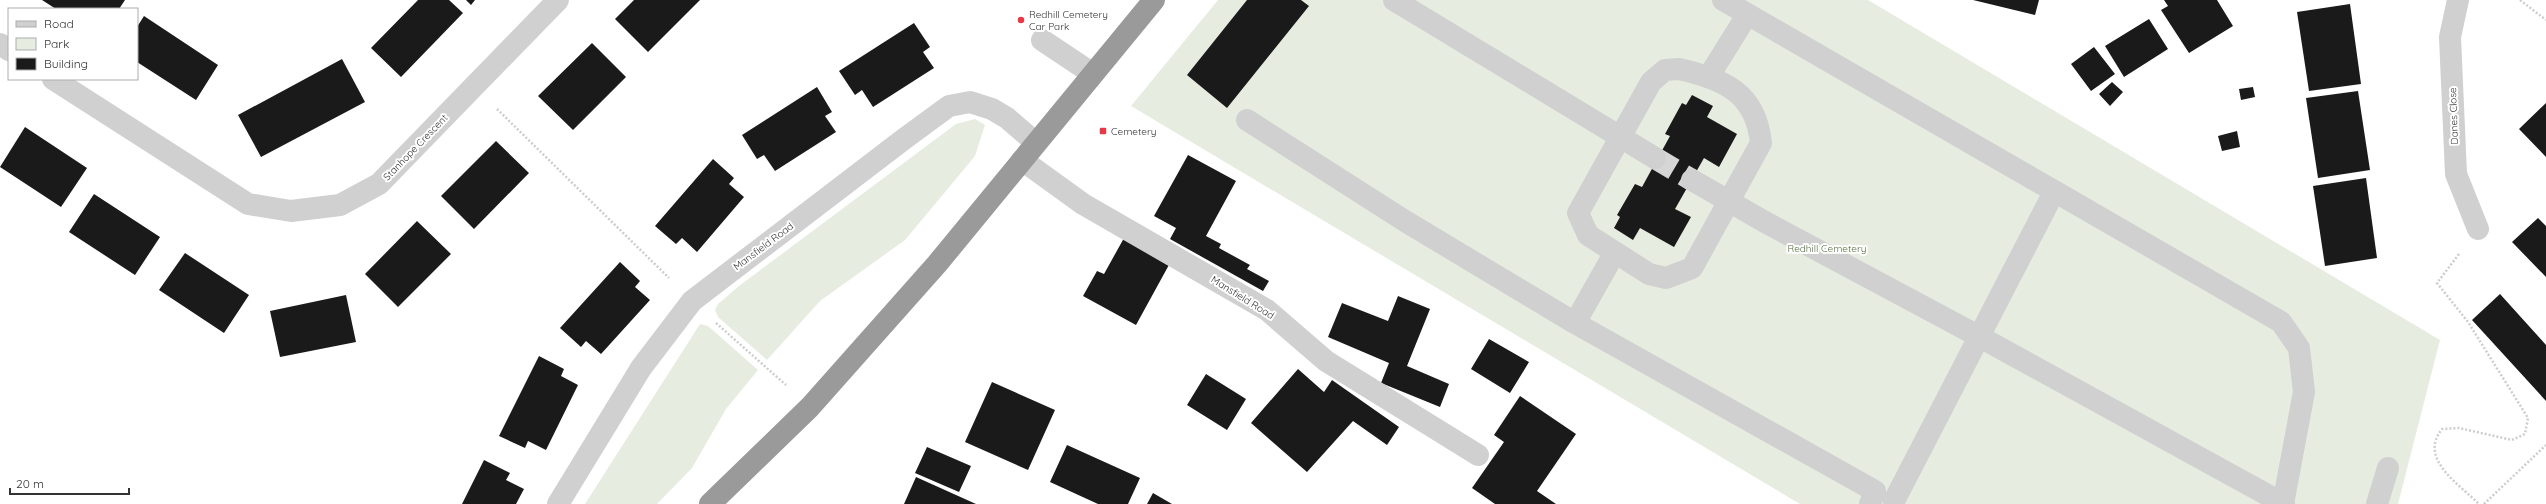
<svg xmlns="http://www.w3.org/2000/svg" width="2546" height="504" viewBox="0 0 2546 504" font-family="Quicksand,sans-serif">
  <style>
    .green { fill: #e6ecdf }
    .building { fill: #1a1a1a }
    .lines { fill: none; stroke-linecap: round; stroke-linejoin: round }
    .minor-tunnel { stroke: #d6d6d6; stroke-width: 22; stroke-dasharray: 22 11; stroke-linecap: butt }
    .path { stroke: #cdcdcd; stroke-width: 2.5; stroke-dasharray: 2 2; stroke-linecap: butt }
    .minor { stroke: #d0d0d0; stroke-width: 22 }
    .highway { stroke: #9a9a9a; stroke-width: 22 }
    .poi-dot { fill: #e63946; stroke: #fff; stroke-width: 1.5 }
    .labels { text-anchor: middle; stroke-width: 4; stroke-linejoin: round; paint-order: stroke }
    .poi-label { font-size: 10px; fill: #333; stroke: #fff; text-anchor: start }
    .street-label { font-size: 10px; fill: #333; stroke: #fff }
    .park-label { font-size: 10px; fill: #56703f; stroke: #fff }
  </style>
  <rect width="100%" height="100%" fill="#fff"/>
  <path class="green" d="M1218 0H1868L2440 340 2398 504H1800L1131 106Z
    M975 119 985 125 975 156 905 240 820 301 767 360 718 317 715 310 718 304 739 286 956 124Z
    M700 324 708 326 758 370 726 409 692 468 657 504H585Z"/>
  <path class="building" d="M42 0H125L119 9H56Z
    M418 0H449L463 13 401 77 371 48Z
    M466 0H475L471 5Z
    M634 0H700L648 52 615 19Z
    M1247 0H1301L1309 6 1227 108 1187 75Z
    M1973 0H2039L2035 15Z
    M2164 0H2217L2233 26 2189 53 2161 10 2168 6Z
    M2350 4 2361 84 2309 91 2297 12Z
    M144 16 218 65 196 100 137 62V27Z
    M2149 19 2168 49 2124 77 2105 46Z
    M914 23 930 47 923 52 934 68 873 107 862 90 855 95 839 71Z
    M592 43 626 77 573 130 538 96Z
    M2094 47 2115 74 2091 91 2071 64Z
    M342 59 365 102 261 157 238 115Z
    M2112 82 2123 92 2110 106 2099 94Z
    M817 87 832 112 825 116 836 132 775 171 764 155 757 159 742 135Z
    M2253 87 2255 97 2241 100 2239 89Z
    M2358 91 2370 170 2318 178 2306 98Z
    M1692 95 1713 106 1707 117 1737 134 1719 167 1704 158 1675 209 1691 217 1674 247 1640 228 1633 240 1614 228 1620 217 1617 215 1635 184 1642 187 1670 136 1665 134 1682 103 1686 105Z
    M2546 103V157L2519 129Z
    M25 127 87 168 61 207 0 167Z
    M2237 131 2240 147 2222 151 2218 136Z
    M496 141 529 173 474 229 441 196Z
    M1188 155 1236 181 1206 236 1221 244 1219 248 1250 265 1247 269 1269 281 1263 291 1170 239 1176 228 1154 216Z
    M713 159 734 178 729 184 744 197 697 252 682 238 676 244 655 226Z
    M2366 178 2377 258 2325 266 2313 186Z
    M94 194 160 237 135 275 69 232Z
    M2538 218 2546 226V277L2512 242Z
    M417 221 451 254 398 307 365 274Z
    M1124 238 1170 263 1136 325 1083 296 1097 271 1104 274Z
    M185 253 249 295 224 333 159 290Z
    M620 262 640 281 635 287 650 300 601 354 586 341 581 347 560 328Z
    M2500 294 2546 345V401L2472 320Z
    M346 295 356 342 280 357 270 311Z
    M1398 296 1430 309 1407 366 1449 384 1440 407 1381 383 1389 363 1328 337 1342 303 1388 321Z
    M1489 339 1529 362 1510 393 1471 369Z
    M539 356 564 369 561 376 578 385 546 450 528 441 525 448 499 436Z
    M1298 369 1324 392 1332 380 1399 427 1387 445 1353 421 1307 472 1251 423Z
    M1206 374 1246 399 1227 430 1187 405Z
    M992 382 1055 410 1028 470 965 442Z
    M1520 396 1576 434 1537 491 1556 504H1495L1472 488 1504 442 1494 435Z
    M1067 445 1140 478 1128 504H1098L1050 482Z
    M927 447 971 466 959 492 915 473Z
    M484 460 510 473 506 480 524 489 516 504H462Z
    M916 477 976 504H904Z
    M1153 493 1172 504H1147Z"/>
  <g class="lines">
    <path class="minor-tunnel" d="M1655 158 1692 180"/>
    <path class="path" d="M2520 0 2546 20
      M497 109 669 278
      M2459 254 2437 283 2468 322 2528 418 2525 434 2512 440 2459 428 2442 429C2418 459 2459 484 2479 504
      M716 323 786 385
      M2484 504 2546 445"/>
    <path class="minor" d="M1394 0 1655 158
      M1723 0 2281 322 2299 348 2304 392 2283 504
      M2458 0 2450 37 2456 174 2478 229
      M1042 40 1093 74
      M0 44 9 50
      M1679 69C1724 79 1756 93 1761 143L1692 268 1666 278 1649 274 1588 235 1578 213 1651 82 1665 70Z
      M1709 76 1747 15
      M53 79 248 204 291 211 340 205 379 184 558 0
      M1247 120 1405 221 1575 323
      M1022 160 1083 204 1267 310 1326 361 1478 455
      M1692 180 1765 222 1980 337 2284 504
      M1615 252 1575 323 1875 491 1870 504
      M1894 501 2054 192
      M558 504 641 368 692 301 904 139 949 106 970 102 992 109 1007 118 1036 143
      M2377 504 2388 468"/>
    <path class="highway" d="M710 504 810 407 937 264 1154 0"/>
  </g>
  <g class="poi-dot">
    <circle cx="1021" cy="20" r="4"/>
    <rect x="1099" y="127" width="8" height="8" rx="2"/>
  </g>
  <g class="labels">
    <g class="poi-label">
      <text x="1029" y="18">Redhill Cemetery<tspan x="1029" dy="12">Car Park</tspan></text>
      <text x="1111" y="135">Cemetery</text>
    </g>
    <g class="street-label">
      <text transform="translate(2453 116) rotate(-92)" y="4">Danes Close</text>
      <text transform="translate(415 147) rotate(-46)" y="4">Stanhope Crescent</text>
      <text transform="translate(763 246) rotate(-37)" y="4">Mansfield Road</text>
      <text transform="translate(1243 297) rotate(32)" y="4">Mansfield Road</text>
    </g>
    <g class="park-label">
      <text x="1827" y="252">Redhill Cemetery</text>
    </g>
  </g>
  <rect x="8" y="8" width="130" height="72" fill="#ffffff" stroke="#adadad"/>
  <rect x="16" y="21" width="20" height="6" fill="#d0d0d0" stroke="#adadad"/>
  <text x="44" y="28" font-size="12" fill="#333333">Road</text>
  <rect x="16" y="38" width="20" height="12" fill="#e6ecdf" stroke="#adadad"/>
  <text x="44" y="48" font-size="12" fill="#333333">Park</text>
  <rect x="16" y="58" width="20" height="12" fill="#1a1a1a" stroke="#adadad"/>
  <text x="44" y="68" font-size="12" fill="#333333">Building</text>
  <path d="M10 488v6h119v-6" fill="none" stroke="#333333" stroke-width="2"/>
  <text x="16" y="488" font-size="12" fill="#333333" stroke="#ffffff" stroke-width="3" paint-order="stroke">20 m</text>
</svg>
